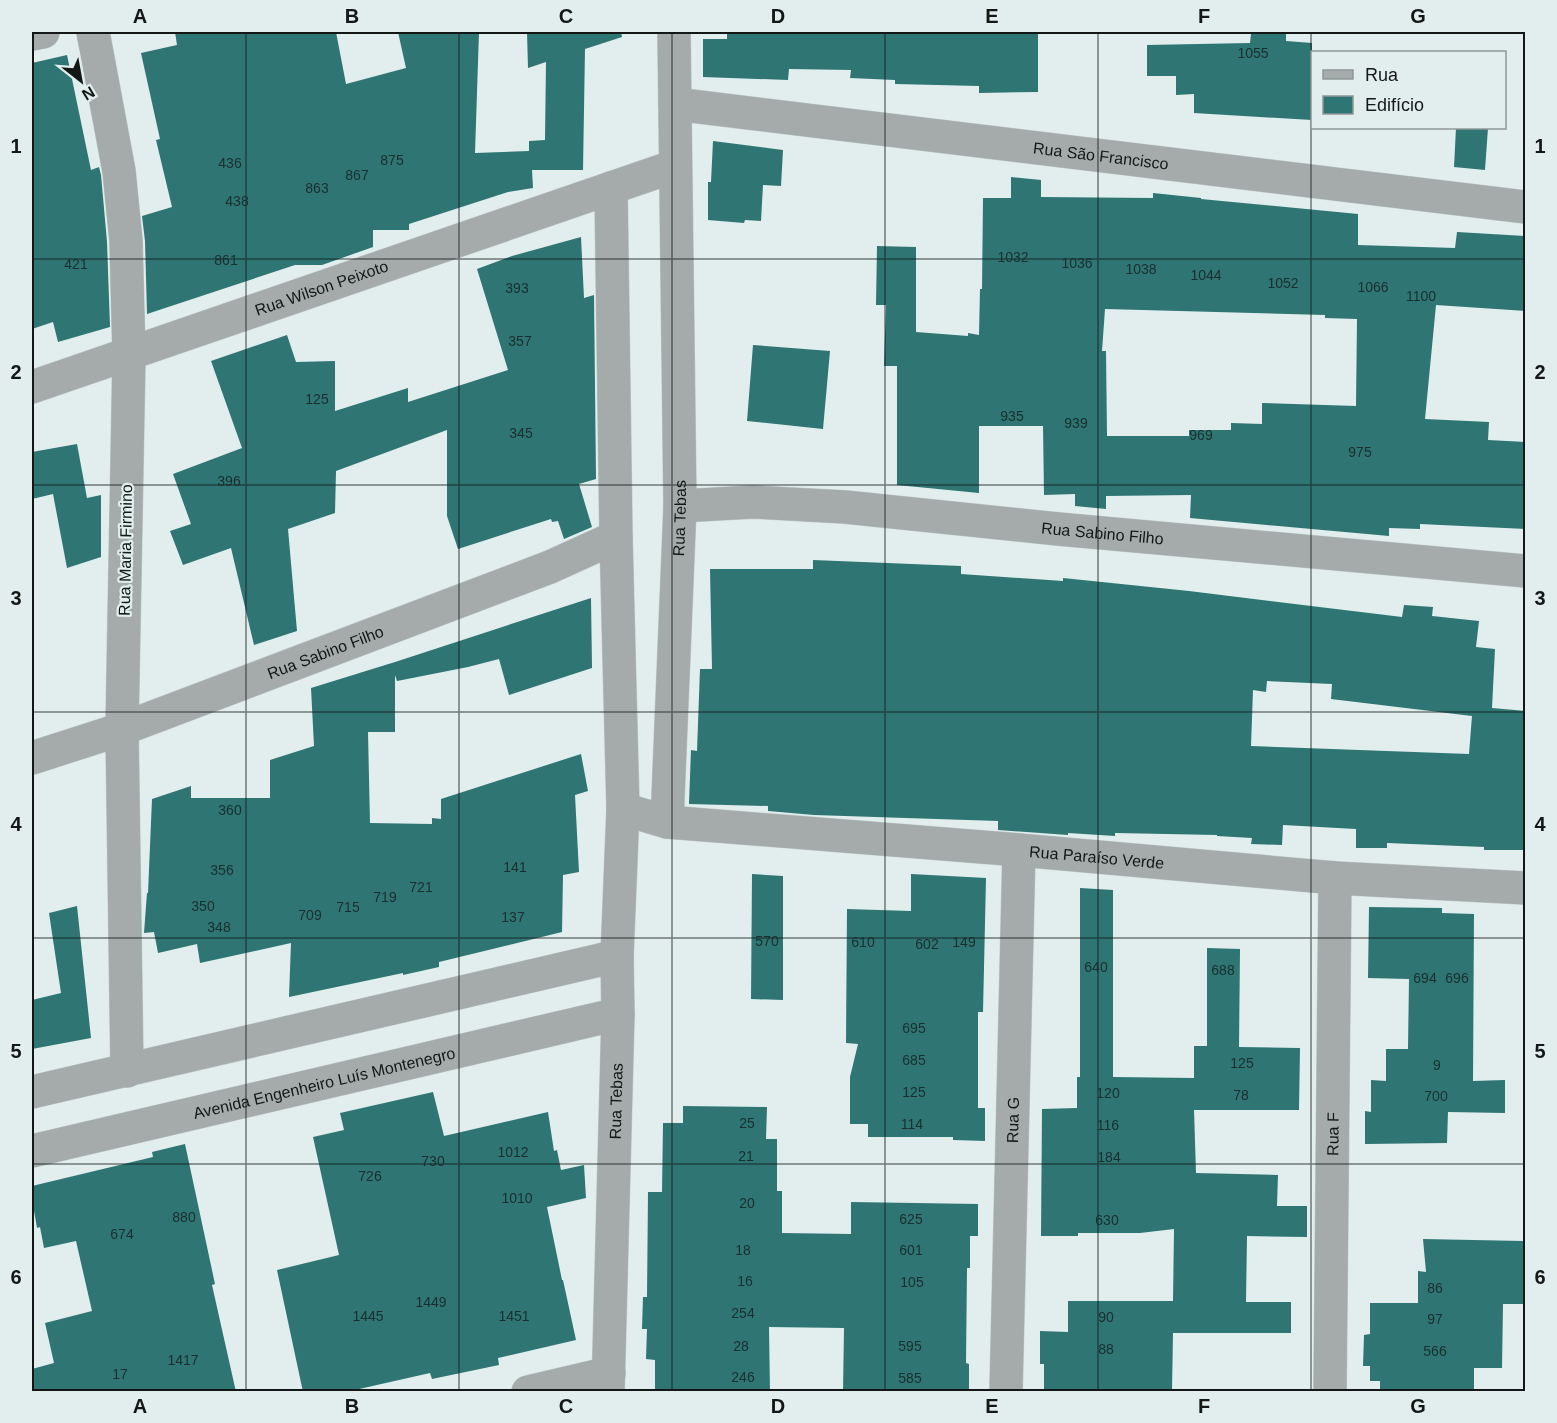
<svg xmlns="http://www.w3.org/2000/svg" width="1557" height="1423" viewBox="0 0 1557 1423" font-family="Helvetica,sans-serif">
  <style>
    .building { fill: #2e7574; fill-rule: evenodd }
    .lines { fill: none; stroke-linecap: round; stroke-linejoin: round }
    .minor-casing { stroke: #c0cccb; stroke-width: 34 }
    .minor { stroke: #a5aaaa; stroke-width: 33 }
    .grid { fill: none; stroke: #131817; stroke-width: 1.5; stroke-opacity: 0.55 }
    .labels { text-anchor: middle; stroke-width: 4.5; stroke-linejoin: round; paint-order: stroke }
    .number-label { font-size: 14px; fill: #1a2f2e }
    .street-label { font-size: 16px; fill: #131817; stroke: #e1eeed }
    .neatline { fill: none; stroke: #131817; stroke-width: 2 }
    .grid-label { font-size: 20px; text-anchor: middle; font-weight: bold; fill: #131817 }
  </style>
  <rect width="100%" height="100%" fill="#e1eeed"/>
  <path class="building" d="M175 32H336L346 84 406 68 398 32H479L475 153 529 151V141L545 140 546 62 528 68 527 32H621L622 37 585 49 583 170H532L533 188 508 192 409 224V230H373V247L322 265H295L147 314 145 241 142 216 172 207 156 140 160 139 141 53 177 45Z
    M727 32H1038V92L979 93V86L895 84V80L850 78 851 70 789 69 788 80 703 77V39H727Z
    M1251 34H1286V41L1312 43V120L1194 113V94L1176 95V76H1147V45L1250 43Z
    M67 55 91 170 99 167 101 175 107 242 110 327 58 342 53 322 32 329V63Z
    M1456 128H1488L1485 170 1454 167Z
    M713 141 783 150 781 186 763 185 761 221 745 220 744 223 708 220V182H711Z
    M1011 177 1041 180V197L1153 198V193L1201 198V199L1358 214V245L1455 248 1457 232 1525 236 1524 262H1526V311L1436 305 1425 419 1489 422 1488 440 1526 442V529L1420 524V529L1389 528V536L1190 518 1191 495 1106 496V509L1075 506V494L1044 495 1043 426H979V493L897 485V366H884L886 305H876L877 246 916 247V332L968 336V333L979 335 980 289H982L983 198H1011ZM1105 309 1325 315V318L1357 319 1356 406 1262 403V424L1231 423V430H1189V436H1107L1106 351H1102Z
    M581 237 584 298 594 295 596 479 579 484 592 527 564 539 558 521 552 522 551 519 458 549 447 516V430L336 471 335 513 288 529 297 631 254 645 231 548 183 565 170 531 191 524 173 474 242 448 211 361 287 335 296 362 335 361V411L408 388V402L508 370 477 269 512 256Z
    M753 345 830 351 823 429 747 421Z
    M77 444 87 498 101 495V557L67 568 53 494 32 499V452Z
    M813 560 961 566V574L1063 581V578L1189 591 1402 617 1404 605 1433 607 1432 616 1479 621 1476 647 1495 649 1492 708 1526 711V850H1484V847L1387 843V848H1356V829L1283 825 1282 845 1251 844 1252 838 1217 836V835L1115 833V836L1068 833V835L998 830V821L814 815 768 811V806L689 804 691 750 697 751 700 669H712L710 569H813ZM1267 681 1332 684 1331 699 1472 716 1469 754 1251 746 1253 690 1266 692Z
    M591 598 592 668 509 695 499 659 468 667 397 681 395 675V732H368L370 823 432 824V818L441 819V799L581 754 588 791 575 795 579 872 563 875 562 932 439 962V967L403 975V973L289 997 291 943 200 963 197 944 158 953 154 932 144 933 147 893H148L152 799 191 786V798H270V760L314 746 311 688 395 662Z
    M752 874 783 876V1000L751 999Z
    M911 874 986 878 983 1012H978V1108H985V1141L953 1140V1137H868V1124H850V1077L858 1044 846 1043 847 909 911 911Z
    M1080 888 1113 890V1077L1194 1078V1046H1207V948L1240 949 1239 1047 1300 1048 1299 1110H1194L1196 1173 1278 1175 1277 1206H1307V1237L1247 1236 1246 1302H1291V1333H1173L1172 1391 1044 1390V1364H1040V1331L1068 1332V1301H1173L1174 1229 1140 1233H1078V1236H1041L1042 1109 1077 1108V1077H1080Z
    M77 906 91 1038 32 1049V1000L61 993 49 913Z
    M1369 907 1442 908V913L1474 914 1473 1081 1505 1080V1113L1448 1112 1447 1143 1365 1144V1111L1371 1112V1080L1386 1081V1049H1408L1409 979 1368 978Z
    M433 1092 444 1136 548 1112 554 1151 557 1150 561 1170 584 1165 586 1198 547 1207 562 1280H563L576 1340 498 1358 499 1365 432 1379 430 1373 346 1392H303L277 1270 339 1255 313 1137 344 1130 340 1113Z
    M683 1106 767 1107 766 1139H777V1191H782V1233L851 1234V1202L978 1204V1236H970V1268H967L966 1363 969 1364V1392H843L844 1328 769 1327 770 1392H655V1360L646 1359 647 1329H642L643 1297H647L648 1192H662L663 1123H683Z
    M185 1144 215 1284 212 1285 236 1392H32V1369L54 1363 45 1323 92 1311 76 1241 44 1248 40 1227 37 1228 32 1199V1186L153 1157 152 1152Z
    M1423 1239 1523 1241V1304H1503L1502 1368H1474V1389H1466V1392H1380V1381H1370V1366H1363L1364 1335 1370 1334V1303H1418V1271L1426 1272Z"/>
  <g class="lines">
    <g class="minor-casing">
      <g id="minor">
        <path d="M93 32 119 171 126 241 129 355 122 729 127 1071"/>
        <path d="M32 34 43 32"/>
        <path id="s1" d="M675 104 1526 207"/>
        <path id="s2" d="M32 387 675 166"/>
        <path id="s3" d="M680 506 753 502 845 507 1058 529 1526 571"/>
        <path id="s4" d="M32 758 122 729 550 567 616 537"/>
        <path id="s5" d="M623 809 667 822 1019 850 1335 878 1526 888"/>
        <path id="s6" d="M667 822 680 506 674 32"/>
        <path d="M32 1092 617 956"/>
        <path id="s7" d="M32 1151 618 1014"/>
        <path d="M528 1392 609 1373"/>
        <path id="s8" d="M608 1392 618 1014 617 956 623 809 616 537 611 188"/>
        <path id="s9" d="M1006 1392 1019 850"/>
        <path id="s10" d="M1330 1392 1335 878"/>
      </g>
    </g>
    <use href="#minor" class="minor"/>
  </g>
  <path class="grid" d="M246 32V1392M459 32V1392M672 32V1392M885 32V1392M1098 32V1392M1311 32V1392M32 259H1526M32 485H1526M32 712H1526M32 938H1526M32 1164H1526"/>
  <g class="labels">
    <g class="number-label">
      <text x="1253" y="58">1055</text>
      <text x="392" y="165">875</text>
      <text x="230" y="168">436</text>
      <text x="357" y="180">867</text>
      <text x="317" y="193">863</text>
      <text x="237" y="206">438</text>
      <text x="1013" y="262">1032</text>
      <text x="226" y="265">861</text>
      <text x="1077" y="268">1036</text>
      <text x="76" y="269">421</text>
      <text x="1141" y="274">1038</text>
      <text x="1206" y="280">1044</text>
      <text x="1283" y="288">1052</text>
      <text x="1373" y="292">1066</text>
      <text x="517" y="293">393</text>
      <text x="1421" y="301">1100</text>
      <text x="520" y="346">357</text>
      <text x="317" y="404">125</text>
      <text x="1012" y="421">935</text>
      <text x="1076" y="428">939</text>
      <text x="521" y="438">345</text>
      <text x="1201" y="440">969</text>
      <text x="1360" y="457">975</text>
      <text x="229" y="486">396</text>
      <text x="230" y="815">360</text>
      <text x="515" y="872">141</text>
      <text x="222" y="875">356</text>
      <text x="421" y="892">721</text>
      <text x="385" y="902">719</text>
      <text x="203" y="911">350</text>
      <text x="348" y="912">715</text>
      <text x="310" y="920">709</text>
      <text x="513" y="922">137</text>
      <text x="219" y="932">348</text>
      <text x="767" y="946">570</text>
      <text x="863" y="947">610</text>
      <text x="964" y="947">149</text>
      <text x="927" y="949">602</text>
      <text x="1096" y="972">640</text>
      <text x="1223" y="975">688</text>
      <text x="1425" y="983">694</text>
      <text x="1457" y="983">696</text>
      <text x="914" y="1033">695</text>
      <text x="914" y="1065">685</text>
      <text x="1242" y="1068">125</text>
      <text x="1437" y="1070">9</text>
      <text x="914" y="1097">125</text>
      <text x="1108" y="1098">120</text>
      <text x="1241" y="1100">78</text>
      <text x="1436" y="1101">700</text>
      <text x="747" y="1128">25</text>
      <text x="912" y="1129">114</text>
      <text x="1108" y="1130">116</text>
      <text x="513" y="1157">1012</text>
      <text x="746" y="1161">21</text>
      <text x="1109" y="1162">184</text>
      <text x="433" y="1166">730</text>
      <text x="370" y="1181">726</text>
      <text x="517" y="1203">1010</text>
      <text x="747" y="1208">20</text>
      <text x="184" y="1222">880</text>
      <text x="911" y="1224">625</text>
      <text x="1107" y="1225">630</text>
      <text x="122" y="1239">674</text>
      <text x="743" y="1255">18</text>
      <text x="911" y="1255">601</text>
      <text x="745" y="1286">16</text>
      <text x="912" y="1287">105</text>
      <text x="1435" y="1293">86</text>
      <text x="431" y="1307">1449</text>
      <text x="743" y="1318">254</text>
      <text x="368" y="1321">1445</text>
      <text x="514" y="1321">1451</text>
      <text x="1106" y="1322">90</text>
      <text x="1435" y="1324">97</text>
      <text x="741" y="1351">28</text>
      <text x="910" y="1351">595</text>
      <text x="1106" y="1354">88</text>
      <text x="1435" y="1356">566</text>
      <text x="183" y="1365">1417</text>
      <text x="120" y="1379">17</text>
      <text x="743" y="1382">246</text>
      <text x="910" y="1383">585</text>
    </g>
    <g class="street-label">
      <text dy="6" stroke="none"><textPath href="#s1" startOffset="429">Rua São Francisco</textPath></text>
      <text dy="6" stroke="none"><textPath href="#s2" startOffset="306">Rua Wilson Peixoto</textPath></text>
      <text dy="6" stroke="none"><textPath href="#s6" startOffset="304">Rua Tebas</textPath></text>
      <text dy="6" stroke="none"><textPath href="#s3" startOffset="424">Rua Sabino Filho</textPath></text>
      <text transform="translate(125 550) rotate(-89)" y="6">Rua Maria Firmino</text>
      <text dy="6" stroke="none"><textPath href="#s4" startOffset="312">Rua Sabino Filho</textPath></text>
      <text dy="6" stroke="none"><textPath href="#s5" startOffset="477">Rua Paraíso Verde</textPath></text>
      <text dy="6" stroke="none"><textPath href="#s7" startOffset="300">Avenida Engenheiro Luís Montenegro</textPath></text>
      <text dy="6" stroke="none"><textPath href="#s8" startOffset="291">Rua Tebas</textPath></text>
      <text dy="6" stroke="none"><textPath href="#s9" startOffset="272">Rua G</textPath></text>
      <text dy="6" stroke="none"><textPath href="#s10" startOffset="258">Rua F</textPath></text>
    </g>
  </g>
  <rect width="1557" height="1423" fill="none" stroke="#e1eeed" stroke-width="66"/>
  <rect x="1311" y="51" width="195" height="78" fill="#e1eeed" stroke="#8f9897" stroke-width="1.5"/>
  <rect x="1323" y="70" width="30" height="9" fill="#a5aaaa" stroke="#8f9897" stroke-width="1.5"/>
  <text x="1365" y="81" font-size="18" fill="#131817">Rua</text>
  <rect x="1323" y="96" width="30" height="18" fill="#2e7574" stroke="#8f9897" stroke-width="1.5"/>
  <text x="1365" y="111" font-size="18" fill="#131817">Edifício</text>
  <g transform="translate(81 81) rotate(149)" stroke="#e1eeed" stroke-width="4.5" paint-order="stroke">
  <path d="M0-4.5L10 22L0 15L-10 22Z" fill="#131817"/>
  <text y="-9" font-size="16" font-weight="bold" text-anchor="middle" fill="#131817">N</text>
  </g>
  <rect x="33" y="33" width="1491" height="1357" class="neatline"/>
  <g class="grid-label">
    <text x="140" y="23">A</text>
    <text x="352" y="23">B</text>
    <text x="566" y="23">C</text>
    <text x="778" y="23">D</text>
    <text x="992" y="23">E</text>
    <text x="1204" y="23">F</text>
    <text x="1418" y="23">G</text>
    <text x="16" y="153">1</text>
    <text x="1540" y="153">1</text>
    <text x="16" y="379">2</text>
    <text x="1540" y="379">2</text>
    <text x="16" y="605">3</text>
    <text x="1540" y="605">3</text>
    <text x="16" y="831">4</text>
    <text x="1540" y="831">4</text>
    <text x="16" y="1058">5</text>
    <text x="1540" y="1058">5</text>
    <text x="16" y="1284">6</text>
    <text x="1540" y="1284">6</text>
    <text x="140" y="1413">A</text>
    <text x="352" y="1413">B</text>
    <text x="566" y="1413">C</text>
    <text x="778" y="1413">D</text>
    <text x="992" y="1413">E</text>
    <text x="1204" y="1413">F</text>
    <text x="1418" y="1413">G</text>
  </g>
</svg>
